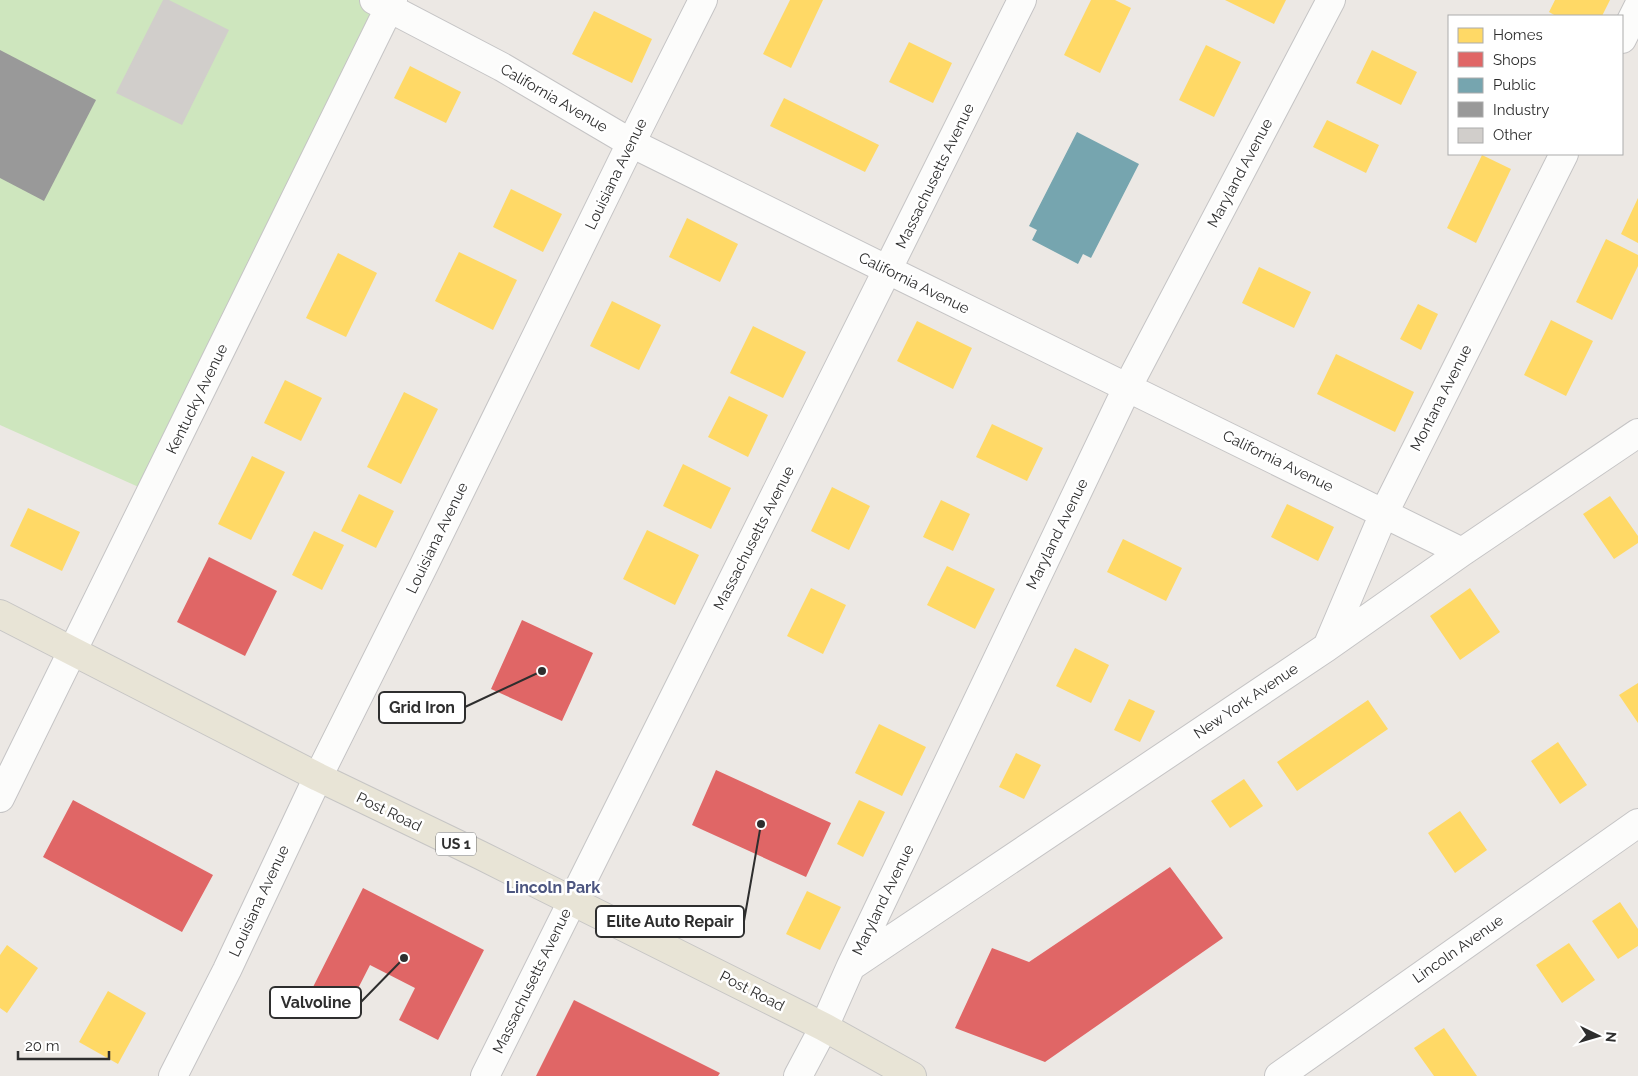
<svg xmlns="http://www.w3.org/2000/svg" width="1638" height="1076" viewBox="0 0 1638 1076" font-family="Raleway,sans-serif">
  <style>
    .park { fill: #cee6be }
    .homes { fill: #ffd966 }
    .shops { fill: #e06666 }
    .public { fill: #76a5af }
    .industry { fill: #999 }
    .building { fill: #d1cecb }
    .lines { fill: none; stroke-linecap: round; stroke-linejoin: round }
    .minor-casing { stroke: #c5c4c5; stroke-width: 30 }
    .tertiary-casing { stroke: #c5c4c5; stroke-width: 30 }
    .primary-casing { stroke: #c6c5c4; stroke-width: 30 }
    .minor { stroke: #fcfcfb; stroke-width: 28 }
    .tertiary { stroke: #fcfcfb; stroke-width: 28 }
    .primary { stroke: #e8e4d6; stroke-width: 28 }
    .labels { text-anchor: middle; stroke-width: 5; stroke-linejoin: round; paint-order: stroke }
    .shield { fill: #fff; stroke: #6d6d6d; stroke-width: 1 }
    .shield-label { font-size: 14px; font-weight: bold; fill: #2e2e2e }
    .street-label { font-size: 15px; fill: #2e2e2e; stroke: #fff }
    .neighbourhood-label { font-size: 16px; font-weight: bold; fill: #4d5680; stroke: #fff }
    .leader { fill: none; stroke: #2e2e2e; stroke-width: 2 }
    .callout-dot { fill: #2e2e2e; stroke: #fff; stroke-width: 2 }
    .callout { fill: #fff; stroke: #2e2e2e; stroke-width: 2 }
    .callout-label { font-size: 16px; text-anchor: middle; font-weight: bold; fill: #2e2e2e }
  </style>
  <rect width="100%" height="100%" fill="#ece8e4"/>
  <path class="park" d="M0 0H392L161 497 0 425Z"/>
  <path class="homes" d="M790 0H823L791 68 763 54Z
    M1091 0H1115L1131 8 1100 73 1064 55Z
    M1225 0H1286L1274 24Z
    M1555 0H1610L1602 16H1556L1549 12Z
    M594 11 652 39 632 83 572 54Z
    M909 42 952 63 933 103 889 82Z
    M1206 45 1241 62 1214 117 1179 100Z
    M1372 50 1417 72 1401 105 1356 83Z
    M410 66 461 92 446 123 394 98Z
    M784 98 879 145 865 172 770 126Z
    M1327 120 1379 145 1366 173 1313 147Z
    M1482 155 1511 169 1476 243 1447 228Z
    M511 189 562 214 543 252 493 227Z
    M1638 198V243L1621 234Z
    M687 218 738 244 720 282 669 257Z
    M1606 239 1638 255V266L1612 320 1576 302Z
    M459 252 517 280 493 330 435 301Z
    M338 253 377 273 346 337 306 318Z
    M1259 267 1311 292 1294 328 1242 303Z
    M612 301 661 325 639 370 590 346Z
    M1418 304 1438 314 1421 350 1400 339Z
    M1551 320 1593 341 1566 396 1524 375Z
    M917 321 972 348 953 389 897 361Z
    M753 326 806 352 783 398 730 373Z
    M1336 354 1414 392 1395 432 1317 394Z
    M285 380 322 398 301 441 264 423Z
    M404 392 438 409 401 484 367 467Z
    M729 396 768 415 748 457 708 437Z
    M992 424 1043 448 1027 481 976 457Z
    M252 456 285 472 251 540 218 524Z
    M683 464 731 488 711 529 663 506Z
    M832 487 870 506 849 550 811 531Z
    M359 494 394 511 376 548 341 531Z
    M1610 496 1638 536V543L1614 559 1583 514Z
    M941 500 970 514 953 551 923 537Z
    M1287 504 1334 527 1318 561 1271 537Z
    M28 508 80 532 62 571 10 546Z
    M647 530 699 555 675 605 623 579Z
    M314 531 344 545 322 590 292 575Z
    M1123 539 1182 568 1166 601 1107 572Z
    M947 566 995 589 975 629 927 605Z
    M811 588 846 605 823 654 787 636Z
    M1470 588 1500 632 1460 660 1430 616Z
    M1075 648 1109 665 1091 703 1056 686Z
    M1638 683V723L1619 695Z
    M1129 699 1155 711 1140 742 1114 730Z
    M1368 700 1388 729 1297 791 1277 762Z
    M879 724 926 747 902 796 855 773Z
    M1558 742 1587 785 1560 804 1531 761Z
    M1016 753 1041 765 1024 799 999 787Z
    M1244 779 1263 806 1230 828 1211 801Z
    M859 800 885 812 863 857 837 844Z
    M1460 811 1487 850 1455 873 1428 833Z
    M807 891 841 907 820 950 786 934Z
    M1620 902 1638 929V946L1618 959 1592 921Z
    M1569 943 1595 980 1562 1003 1536 965Z
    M7 945 38 968 7 1013 0 1008V955Z
    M108 991 146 1013 118 1064 79 1042Z
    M1444 1028 1477 1076H1434L1414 1048Z"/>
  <path class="shops" d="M209 557 277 591 245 656 177 622Z
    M522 620 593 653 562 721 491 689Z
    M716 770 831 823 806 877 692 825Z
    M73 800 213 875 182 932 43 857Z
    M1170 867 1223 938 1045 1062 955 1028 992 948 1029 962Z
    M363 888 484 950 438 1040 399 1020 415 988 370 965 345 1014 309 995Z
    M574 1000 720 1073 718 1076H536Z"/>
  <path class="public" d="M1077 132 1139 164 1091 258 1083 254 1078 264 1032 240 1037 230 1029 226Z"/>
  <path class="industry" d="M0 50 96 100 44 201 0 178Z"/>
  <path class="building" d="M163 0H169L229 30 182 125 116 93Z"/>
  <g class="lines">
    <g class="minor-casing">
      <path id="minor" d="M374 0 502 67 631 143 888 270 1462 552
        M1622 39 1638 7
        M1327 647 1384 513 1564 154
        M0 798 393 0
        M853 965 1327 647 1462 552 1638 433
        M173 1076 227 970 318 777 424 565 631 143 703 0
        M485 1076 1022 0
        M798 1076 824 1027 851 966 1127 388 1331 0"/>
    </g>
    <g class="tertiary-casing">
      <path id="tertiary" d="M1279 1076 1638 823"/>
    </g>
    <g class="primary-casing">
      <path id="primary" d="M0 614 318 777 480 855 824 1027 912 1076"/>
    </g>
    <use href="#minor" class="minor"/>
    <use href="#tertiary" class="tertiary"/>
    <use href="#primary" class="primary"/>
  </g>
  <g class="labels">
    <rect class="shield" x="436" y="832.5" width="40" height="23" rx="4"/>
    <g class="shield-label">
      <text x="456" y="849">US 1</text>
    </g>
    <g class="street-label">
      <text transform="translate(554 98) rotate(30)" y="5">California Avenue</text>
      <text transform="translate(1240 173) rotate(-62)" y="5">Maryland Avenue</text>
      <text transform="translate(616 174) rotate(-64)" y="5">Louisiana Avenue</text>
      <text transform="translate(935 176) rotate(-64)" y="5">Massachusetts Avenue</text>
      <text transform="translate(914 283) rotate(26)" y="5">California Avenue</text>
      <text transform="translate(1441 398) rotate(-63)" y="5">Montana Avenue</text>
      <text transform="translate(197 399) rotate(-64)" y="5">Kentucky Avenue</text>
      <text transform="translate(1278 461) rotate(26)" y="5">California Avenue</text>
      <text transform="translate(1057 534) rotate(-64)" y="5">Maryland Avenue</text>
      <text transform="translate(437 538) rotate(-64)" y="5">Louisiana Avenue</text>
      <text transform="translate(754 538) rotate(-63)" y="5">Massachusetts Avenue</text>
      <text transform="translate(1246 701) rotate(-34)" y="5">New York Avenue</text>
      <text transform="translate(389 812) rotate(26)" y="5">Post Road</text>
      <text transform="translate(883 900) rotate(-64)" y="5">Maryland Avenue</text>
      <text transform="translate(259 901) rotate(-65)" y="5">Louisiana Avenue</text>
      <text transform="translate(1458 949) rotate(-35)" y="5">Lincoln Avenue</text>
      <text transform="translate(532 981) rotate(-64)" y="5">Massachusetts Avenue</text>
      <text transform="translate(752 991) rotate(27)" y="5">Post Road</text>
    </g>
    <g class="neighbourhood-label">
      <text x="553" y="893">Lincoln Park</text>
    </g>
  </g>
  <path class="leader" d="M542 671L465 707M761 824L744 921M404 958L361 1002"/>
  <g class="callout-dot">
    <circle cx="542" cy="671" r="5"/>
    <circle cx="761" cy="824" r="5"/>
    <circle cx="404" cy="958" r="5"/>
  </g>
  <g class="callout">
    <rect x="379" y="692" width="86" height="31" rx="5"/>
    <rect x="596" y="906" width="148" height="31" rx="5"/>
    <rect x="270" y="987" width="91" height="31" rx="5"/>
  </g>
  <g class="callout-label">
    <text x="422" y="713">Grid Iron</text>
    <text x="670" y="927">Elite Auto Repair</text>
    <text x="316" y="1008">Valvoline</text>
  </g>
  <rect x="1448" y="15" width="175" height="140" fill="#ffffff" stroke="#ababab"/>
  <rect x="1458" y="28" width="25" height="15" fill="#ffd966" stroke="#ababab"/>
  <text x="1493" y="40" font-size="15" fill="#2e2e2e">Homes</text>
  <rect x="1458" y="52" width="25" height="15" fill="#e06666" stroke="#ababab"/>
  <text x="1493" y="65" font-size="15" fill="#2e2e2e">Shops</text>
  <rect x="1458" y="78" width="25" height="15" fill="#76a5af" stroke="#ababab"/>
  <text x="1493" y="90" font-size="15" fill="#2e2e2e">Public</text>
  <rect x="1458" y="102" width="25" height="15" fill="#999999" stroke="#ababab"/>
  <text x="1493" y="115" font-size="15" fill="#2e2e2e">Industry</text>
  <rect x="1458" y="128" width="25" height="15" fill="#d1cecb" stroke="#ababab"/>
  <text x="1493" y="140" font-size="15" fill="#2e2e2e">Other</text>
  <g transform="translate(1598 1036) rotate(95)" stroke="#ffffff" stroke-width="4" paint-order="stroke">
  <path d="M0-4L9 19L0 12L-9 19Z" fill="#2e2e2e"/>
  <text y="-8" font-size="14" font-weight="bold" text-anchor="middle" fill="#2e2e2e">N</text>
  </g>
  <path d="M18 1051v8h91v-8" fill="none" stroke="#2e2e2e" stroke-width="2.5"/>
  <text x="25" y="1051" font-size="15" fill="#2e2e2e" stroke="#ffffff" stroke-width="4" paint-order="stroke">20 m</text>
</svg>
